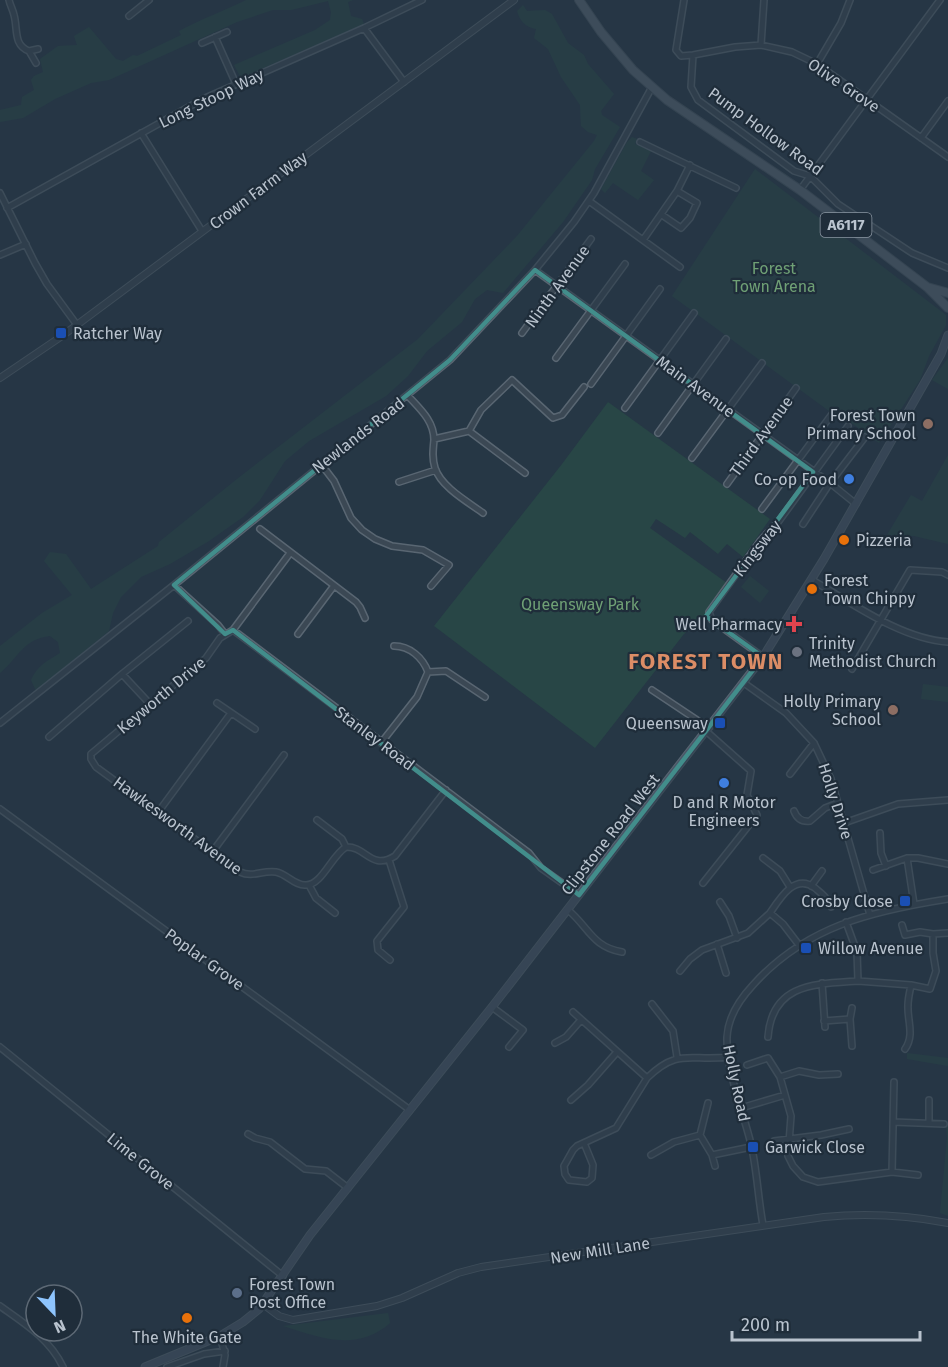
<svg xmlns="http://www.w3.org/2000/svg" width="948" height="1367" viewBox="0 0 948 1367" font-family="'Fira Sans',sans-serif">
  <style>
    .green { fill: #284646 }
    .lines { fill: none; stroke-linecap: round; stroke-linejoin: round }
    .minor-casing { stroke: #596672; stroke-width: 8 }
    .tertiary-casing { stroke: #596672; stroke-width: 8 }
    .secondary-casing { stroke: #596672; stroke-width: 9 }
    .primary-casing { stroke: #475461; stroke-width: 10 }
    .minor { stroke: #3b4854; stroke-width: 5 }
    .tertiary { stroke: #3b4854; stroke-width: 6 }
    .secondary { stroke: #495768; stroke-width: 7 }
    .primary { stroke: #596774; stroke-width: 8 }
    .marked { fill: none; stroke: #428d8b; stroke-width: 4.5; stroke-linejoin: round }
    .transit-dot { fill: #1a4fb4; stroke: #1f2d3a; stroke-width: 2 }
    .education-dot { fill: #8d6e63; stroke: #1f2d3a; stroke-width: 2 }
    .shop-dot { fill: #3f7fe0; stroke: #1f2d3a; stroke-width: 2 }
    .food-dot { fill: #e8710a; stroke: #1f2d3a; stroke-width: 2 }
    .health-dot { fill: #e0444e; stroke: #1f2d3a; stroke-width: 2 }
    .worship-dot { fill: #6b7280; stroke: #1f2d3a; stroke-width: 2 }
    .service-dot { fill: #5c6f8a; stroke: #1f2d3a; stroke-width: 2 }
    .labels { text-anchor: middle; stroke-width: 4.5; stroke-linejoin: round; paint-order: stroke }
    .shield { fill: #1f2d3a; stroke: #8b96a2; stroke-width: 1.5 }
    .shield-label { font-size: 15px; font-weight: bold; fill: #b9c3ce }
    .street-label { font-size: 16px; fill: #b9c3ce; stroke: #1f2d3a }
    .park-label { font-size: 16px; fill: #6fa075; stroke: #1f2d3a }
    .poi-label { font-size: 16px; fill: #b9c3ce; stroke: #1f2d3a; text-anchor: start }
    .district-label { font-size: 22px; font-weight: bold; letter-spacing: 1.5px; fill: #dc8d66; stroke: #1f2d3a }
  </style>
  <rect width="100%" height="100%" fill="#263745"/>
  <path class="green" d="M246 0H353L348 2 351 16 362 19 364 24 241 78 234 65 315 30 330 20 331 12 328 1 291 10H273L237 22 109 80 91 83 55 99 23 118 0 122V110L21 105 22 97 34 90 31 80 34 76 43 72 40 59 58 46 77 45 74 36 89 27 116 59 123 61 133 55 137 56 181 35 179 31C201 19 224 11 246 0Z
    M523 5 527 11 545 10 552 14 568 43 584 55 588 64 614 94 601 111 602 115 620 127 595 169 592 180 563 222 503 293 487 290 475 299 462 322 427 351 408 376 386 396 309 441 285 461 260 500 243 517 209 541 170 564 141 577 121 597 113 613 109 631 36 691 31 680C37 666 47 661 60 653L58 642 50 636C23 639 19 657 0 673V646L42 613 72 595 44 561 50 552 66 554 91 589 158 546 159 542 237 479 418 339 517 236 594 141 597 135 588 132 581 126 580 105 561 77 548 49 534 38 536 29C525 27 520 21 517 11Z
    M632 137 637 139 635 144 651 151 641 171 654 180 638 200 613 183 605 193 601 189 627 142Z
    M755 169 946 315V325L929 356 920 380 879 443 846 419H840L672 296Z
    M948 358V389L932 380Z
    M608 402 770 519 743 557 727 544 718 554 690 532 685 538 656 519 650 528 727 583 699 622 684 634 595 748 434 626 562 464Z
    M948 455V544L914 536 887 535 911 495 922 501Z
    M750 576 769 591 760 603 741 587Z
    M923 684 948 687V702L921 699Z
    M907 1053 948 1058V1066L907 1059Z
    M946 1123H948V1216L940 1213 947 1138Z
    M388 1313 390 1323C357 1352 321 1338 283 1326Z"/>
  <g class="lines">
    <g class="minor-casing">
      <path id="minor" d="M9 0C10 5 13 10 14 15 18 29 13 45 29 51
        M684 0 676 50 681 56 693 55 735 47 761 45 792 52 817 64 948 157
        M129 16 149 0
        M364 28 404 82
        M215 37 236 84
        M202 43 227 32
        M761 45 764 0
        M693 55 691 87 698 100 794 171 810 176 838 204 912 253 948 268
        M36 63 29 51 38 49
        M817 64 841 23 850 0
        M141 133 202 231
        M921 138 948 101
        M640 142 736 188
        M800 190 940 0
        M0 193 35 263 47 284 77 325
        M589 201 680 267
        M7 208 203 99 364 28 422 0
        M662 215 681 228 690 218 697 203 677 191
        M643 240 677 191 690 165
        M0 255 26 244
        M535 270 830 483 856 504
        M522 333 591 239
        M556 358 625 264
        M591 384 660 289
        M408 396C420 409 434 421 434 440 433 450 432 458 435 468 441 487 468 502 483 513
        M625 408 694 313
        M469 431 481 410 512 380 553 418 562 415 584 387
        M658 433 726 339
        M434 439 469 431 525 473
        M692 458 762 363
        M321 464 334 481 351 518 362 530 375 539 392 546 423 550 449 565 431 586
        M399 482 436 470
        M727 484 796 388
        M762 509 832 414
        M803 524 830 483 865 437
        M260 529 356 602 360 607 365 618
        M812 580C852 603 901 639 948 642
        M174 585 218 625 225 634
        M233 630 290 553
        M298 634 333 587
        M763 657 712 620 709 612 760 541 779 521 848 426
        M852 669 910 570 942 572 948 575
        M428 672 446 671 485 697
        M122 674 150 704
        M744 683 786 713 814 743 831 779 870 915
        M652 690 709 728
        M217 703 255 729
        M0 723 174 585 450 360 535 270 574 222 594 193 652 87
        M49 737 122 674 188 621
        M381 743 417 697 428 672C423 658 410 646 394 646
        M790 774 814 743
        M446 790 395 856C371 871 366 846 346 847 332 855 322 885 306 885 295 886 287 874 276 872 262 870 253 878 240 872L96 767 91 759V754L206 658 220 638 233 630 529 853 541 868 579 895
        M0 809 410 1110
        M159 811 231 713
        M794 811C797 819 802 822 810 821L825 808 838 803
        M317 820 342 839 346 847
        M844 823 898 804 948 800
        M880 833 881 853 886 866
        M213 851 284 755
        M763 858 780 871 790 887
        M389 860 404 907 377 941 378 950 390 960
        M873 870 907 858
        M703 883 757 815 747 795 751 771 706 731
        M309 885 316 898 335 913
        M811 886 822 871
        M720 902 729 916 737 938
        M914 904 907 858H918L948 864
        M568 910C588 926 592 947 622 952
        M770 913C780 898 795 873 815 888 822 894 828 898 831 907
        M933 934 948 933
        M717 944 726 973
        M680 971 690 959 702 950 748 933 770 913 783 924 799 945
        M858 981 911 985 930 989 936 971 933 953V934L920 932 905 935 902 925
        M822 983 825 1027
        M652 1004 673 1031 677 1057
        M492 1007 523 1030 509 1047
        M852 1008 850 1019 852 1046
        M573 1012 647 1078
        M824 1021 850 1019
        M768 1037C772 983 815 984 858 981L857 952 846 922
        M555 1043 566 1037 581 1020
        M0 1047 283 1276
        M905 1049C915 1035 907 1020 908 1005 908 998 910 991 911 985
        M747 1065 768 1058 780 1077
        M838 1074 819 1075 799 1071 780 1077 791 1116 788 1156 793 1166 803 1177 818 1182 892 1172 918 1175
        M571 1100 588 1085 617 1052
        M929 1100V1123
        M741 1108 785 1095
        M893 1122 944 1124
        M248 1134 255 1138 270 1142 305 1169 326 1171 348 1188
        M700 1135 708 1103
        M774 1141 821 1135 849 1129
        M584 1143 593 1165 592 1178 587 1182 569 1180 565 1174 564 1166 573 1150 577 1146 616 1128 647 1078C679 1047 691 1062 728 1057
        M651 1155 674 1142 700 1135 712 1155 751 1147
        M712 1155 715 1166
        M892 1172 894 1082
        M763 1225C758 1198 757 1170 751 1144 743 1111 726 1071 727 1037 728 1017 739 1000 753 985 806 926 872 911 948 899
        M0 1306C24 1323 50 1339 63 1367
        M220 1336 225 1355 223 1367
        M167 1367 204 1354 225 1351"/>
    </g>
    <g class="tertiary-casing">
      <path id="tertiary" d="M0 378 62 336 514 0
        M263 1304 279 1316 293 1320 377 1306 402 1298 458 1273 481 1267 824 1217C866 1213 906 1215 948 1223"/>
    </g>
    <g class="secondary-casing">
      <path id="secondary" d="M145 1367 220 1336 243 1322 259 1309 310 1235 492 1007 763 657 824 559 941 354 948 335"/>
    </g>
    <g class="primary-casing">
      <path id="primary" d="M579 0 601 32 633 70 667 100 800 190 927 287 948 308
        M927 287 948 293"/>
    </g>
    <use href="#minor" class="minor"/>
    <use href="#tertiary" class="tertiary"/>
    <use href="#secondary" class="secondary"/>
    <use href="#primary" class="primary"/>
  </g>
  <path d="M0 0H948V1367H0ZM535 270 813 472 706 616 763 657 579 895 233 630 225 634 174 585 450 360Z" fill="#263745" fill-opacity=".55" fill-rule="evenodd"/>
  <path class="marked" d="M535 270 813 472 706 616 763 657 579 895 233 630 225 634 174 585 450 360Z"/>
  <g class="transit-dot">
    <rect x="55" y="327" width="12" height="12" rx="3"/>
    <rect x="714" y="717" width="12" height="12" rx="3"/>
    <rect x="899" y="895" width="12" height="12" rx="3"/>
    <rect x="800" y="942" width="12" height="12" rx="3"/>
    <rect x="747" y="1141" width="12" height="12" rx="3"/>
  </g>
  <g class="education-dot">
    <circle cx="928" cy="424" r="6"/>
    <circle cx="893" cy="710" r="6"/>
  </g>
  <g class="shop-dot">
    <circle cx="849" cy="479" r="6"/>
    <circle cx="724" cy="783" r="6"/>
  </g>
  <g class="food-dot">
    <circle cx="844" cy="540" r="6"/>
    <circle cx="812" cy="589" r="6"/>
    <circle cx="187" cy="1318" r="6"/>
  </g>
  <path class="health-dot" d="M791 615h6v6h6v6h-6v6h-6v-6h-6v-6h6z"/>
  <circle class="worship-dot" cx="797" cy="652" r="6"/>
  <circle class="service-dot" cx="237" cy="1293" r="6"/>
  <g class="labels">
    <rect class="shield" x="820.5" y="213" width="51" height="24" rx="4.5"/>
    <g class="shield-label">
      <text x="846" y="230">A6117</text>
    </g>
    <g class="street-label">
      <text transform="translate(844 85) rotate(34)" y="6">Olive Grove</text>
      <text transform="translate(211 98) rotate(-26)" y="6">Long Stoop Way</text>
      <text transform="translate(766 131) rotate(36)" y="6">Pump Hollow Road</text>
      <text transform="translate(258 190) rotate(-37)" y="6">Crown Farm Way</text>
      <text transform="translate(557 286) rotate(-54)" y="6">Ninth Avenue</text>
      <text transform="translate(696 386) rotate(36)" y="6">Main Avenue</text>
      <text transform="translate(358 435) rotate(-38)" y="6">Newlands Road</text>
      <text transform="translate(761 436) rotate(-54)" y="6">Third Avenue</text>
      <text transform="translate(757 548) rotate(-52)" y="6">Kingsway</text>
      <text transform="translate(161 695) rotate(-40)" y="6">Keyworth Drive</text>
      <text transform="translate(375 738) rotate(37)" y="6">Stanley Road</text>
      <text transform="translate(836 801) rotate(72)" y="6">Holly Drive</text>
      <text transform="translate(178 825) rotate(36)" y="6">Hawkesworth Avenue</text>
      <text transform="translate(610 834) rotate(-52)" y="6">Clipstone Road West</text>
      <text transform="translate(205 959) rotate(36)" y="6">Poplar Grove</text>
      <text transform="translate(737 1083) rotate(78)" y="6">Holly Road</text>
      <text transform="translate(141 1161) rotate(39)" y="6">Lime Grove</text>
      <text transform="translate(600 1250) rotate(-9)" y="6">New Mill Lane</text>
    </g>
    <g class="park-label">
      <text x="774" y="274">Forest<tspan x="774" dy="18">Town Arena</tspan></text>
      <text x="580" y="610">Queensway Park</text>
    </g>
    <g class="poi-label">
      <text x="73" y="339">Ratcher Way</text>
      <text x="916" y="421" text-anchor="end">Forest Town<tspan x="916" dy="18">Primary School</tspan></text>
      <text x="837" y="485" text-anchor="end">Co-op Food</text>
      <text x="856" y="546">Pizzeria</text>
      <text x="824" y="586">Forest<tspan x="824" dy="18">Town Chippy</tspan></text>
      <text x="782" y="630" text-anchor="end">Well Pharmacy</text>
      <text x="809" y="649">Trinity<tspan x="809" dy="18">Methodist Church</tspan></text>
      <text x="881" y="707" text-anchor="end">Holly Primary<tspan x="881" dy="18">School</tspan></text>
      <text x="708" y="729" text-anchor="end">Queensway</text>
      <text x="724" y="808" text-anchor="middle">D and R Motor<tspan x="724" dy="18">Engineers</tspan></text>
      <text x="893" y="907" text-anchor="end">Crosby Close</text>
      <text x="818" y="954">Willow Avenue</text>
      <text x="765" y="1153">Garwick Close</text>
      <text x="249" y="1290">Forest Town<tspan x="249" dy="18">Post Office</tspan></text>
      <text x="187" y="1343" text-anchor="middle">The White Gate</text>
    </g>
    <g class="district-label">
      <text x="706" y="669">FOREST TOWN</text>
    </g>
  </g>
  <g transform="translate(54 1313) rotate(157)"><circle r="28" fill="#1f2d3a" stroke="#5d6975" stroke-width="1.5"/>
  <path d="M0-4.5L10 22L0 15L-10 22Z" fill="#8ec4fd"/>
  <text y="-9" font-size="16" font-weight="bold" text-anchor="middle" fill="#b9c3ce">N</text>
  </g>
  <path d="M732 1331v9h188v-9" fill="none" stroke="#b9c3ce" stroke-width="3"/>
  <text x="741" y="1331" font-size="18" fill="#b9c3ce" stroke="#1f2d3a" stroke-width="4.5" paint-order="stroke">200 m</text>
</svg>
